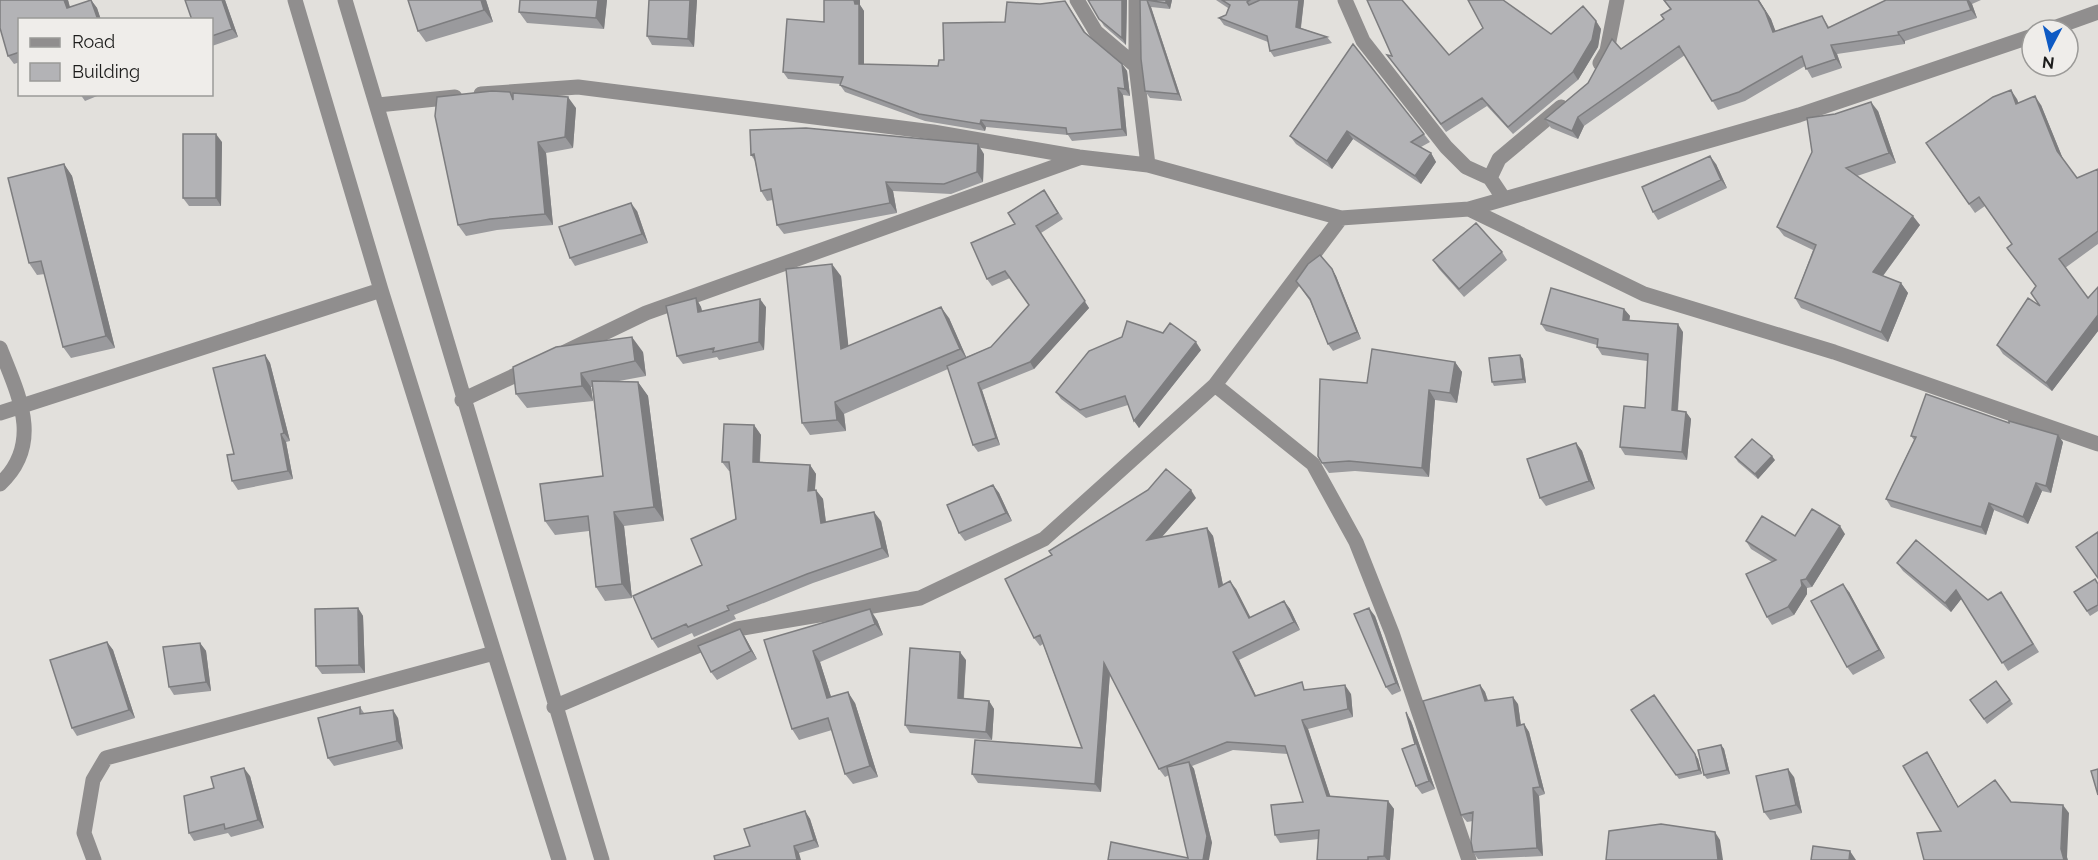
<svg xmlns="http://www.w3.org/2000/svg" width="2098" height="860" viewBox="0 0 2098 860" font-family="Raleway,sans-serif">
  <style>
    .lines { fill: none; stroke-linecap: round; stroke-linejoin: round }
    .minor { stroke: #908e8e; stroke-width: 15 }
    .wall { fill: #9a9a9d }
    .shaded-wall { fill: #7d7d7f }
    .building { fill: #b3b3b6; stroke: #7d7d7f; stroke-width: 1.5 }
  </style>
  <rect width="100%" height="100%" fill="#e2e0dc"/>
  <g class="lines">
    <path class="minor" d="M295 0 381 290 559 860
      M345 0 602 860
      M1077 0 1096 32 1136 66
      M1136 0V66L1148 165
      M1345 0 1363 41 1446 147 1466 167 1490 178
      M2048 30 2098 12
      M1600 63 1607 51 1617 0
      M481 94 578 87 933 132 1079 157 1148 165 1341 218 1469 209 1644 294 1834 352 2098 444
      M378 105 455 97
      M1504 199 1490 178 1499 159 1561 107
      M1469 209 1799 115 2032 36
      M0 348C18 394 44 443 0 484
      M565 352 646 313 1079 158
      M1215 385 1313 464 1356 542 1392 633 1469 860
      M462 400 533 367
      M0 413 381 290
      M554 707 737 629 920 598 1044 539 1215 385 1341 218
      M94 860 84 833 93 780 106 758 494 653"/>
  </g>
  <path class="wall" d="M0 0H68L70 7 91 0 97 8 101 20H20V62L14 64 8 56 0 28Z
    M225 0 238 37 212 46V20Z
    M486 0 493 22 426 42 418 31Z
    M607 0 604 29 527 23 519 12Z
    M649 0H697L694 47 652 45 647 36Z
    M824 0H860V5L864 11V64L938 66 944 60 1005 22 1040 4 1065 1 1086 33 1122 64 1127 71 1130 96 1123 95 1127 136 1072 141 1068 135 986 127 985 131 925 121 845 92 840 85V84L788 79 783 72 824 22Z
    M1088 0H1127L1126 45 1104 26Z
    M1140 0H1172L1170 9 1151 7 1182 101 1150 98 1145 91Z
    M1216 0H1304L1301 28 1327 37 1332 43 1274 57 1270 51 1268 42 1224 25 1219 18 1226 15 1228 8Z
    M1663 0H1759L1771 19 1775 31 1822 16 1829 27 1886 0H1981L1972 4 1977 18 1905 41V44L1837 54 1842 68 1812 78 1805 66 1745 101 1718 110 1685 55 1584 126 1578 139 1551 128 1545 119 1588 83 1621 49 1664 19 1670 9Z
    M1596 21 1601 29 1598 47 1578 80 1513 134 1487 106 1446 132 1387 55 1392 56 1449 55 1551 34Z
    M1353 44 1430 142 1421 147 1431 153 1436 162 1421 184 1353 139 1332 169 1296 144 1290 136Z
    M80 94H102L85 101Z
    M513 96 576 108 573 148 546 153 553 225 497 230 466 236 458 225Z
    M2017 99 2018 103 2041 105 2063 159 2077 178 2098 169V244L2065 268 2088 298 2098 287V331L2052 391 2003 354 1997 345 2040 306 2036 286 2012 244 1985 206 1975 213 1926 143Z
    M1878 111 1896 163 1857 176 1920 225 1883 276 1901 283 1908 293 1888 342 1801 308 1795 298 1813 250 1784 236 1777 227Z
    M222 142 221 206H189L183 198Z
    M984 154 983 182 951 194 893 191 897 213 784 234 777 225 773 200 767 201 761 191 755 161 751 155Z
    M64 164 72 176 115 348 71 358 63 347 45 274 37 275 29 263Z
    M1716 164 1727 188 1658 220 1653 212Z
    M1044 190 1063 219 1041 233 1089 308 1034 369 982 390 1000 445 978 452 973 445 948 369 844 414 846 431 810 435 802 423 841 276 848 346 949 318 966 357 991 347 1029 305 1010 278 992 286 987 279 1015 224Z
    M637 211 648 243 575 266 570 258Z
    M1502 252 1507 260 1464 297 1439 269 1433 260Z
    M1332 269 1336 276 1361 339 1333 351 1328 344 1310 301 1296 281Z
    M696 298 701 307 702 311 766 307 764 350 719 360 717 357 683 364 677 356Z
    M1624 309 1630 316 1629 321 1683 332 1678 411 1686 412 1691 419 1687 460 1625 455 1620 447 1645 408 1647 361 1602 355 1597 347V345L1546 331 1541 324Z
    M1201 350 1139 428 1128 405 1086 418 1061 399 1056 392Z
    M643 352 646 376 619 381 638 382 648 396 664 521 624 526 632 598 605 601 596 587 589 531 555 535 545 521 603 476 592 387H591L593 401 527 408 516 394Z
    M265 355 270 363 290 441 286 442 293 479 238 490 232 481 234 454Z
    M1520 355 1523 359 1526 383 1494 386 1492 382Z
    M1455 362 1462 372 1457 403 1435 400 1429 477 1355 471 1329 473 1322 463Z
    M754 425 761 435 760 462 810 465 816 474 815 490 823 499 826 522 881 521 889 557 813 583 734 615 736 619 694 637 692 633 658 648 652 639 702 565 736 519 730 471H729L722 462Z
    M1911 436 2063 442 2051 493 2042 491 2028 524 1994 510 1986 535 1891 507 1886 499 1914 440Z
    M1576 443 1582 451 1595 489 1546 506 1540 498Z
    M1735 457 1775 460 1758 479 1738 462Z
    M993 485 999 493 1012 521 965 541 959 533Z
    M1196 498 1162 537 1207 528 1213 536 1223 585 1236 589 1250 618 1284 601 1290 609 1300 630 1239 660 1256 696 1307 690 1351 694 1353 717 1308 729 1330 796 1388 801 1394 809 1390 860H1317L1319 839 1280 843 1275 835 1303 802 1288 754 1233 750 1192 766 1194 769 1212 843 1188 858 1169 775 1165 777 1159 769 1110 674 1101 792 978 783 972 774 1082 748 1043 644 1040 646 1034 638Z
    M1845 534 1812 587 1807 588V594L1794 615 1772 625 1767 617 1772 562 1751 549 1746 541 1795 536Z
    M1897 563 1988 600H2007L2039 652 2008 671 1962 598 1951 612 1903 571Z
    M2098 584V611L2090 616 2074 592Z
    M1849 592 1885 658 1853 675 1847 667Z
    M358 608 363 616 365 673 322 674 316 666Z
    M1375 616 1401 691 1392 695 1386 687Z
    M877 620 883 635 820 662 831 697 855 703 878 777 853 784 845 774 832 730 799 740 792 729 764 640Z
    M740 629 745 637 757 659 717 680 711 672Z
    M107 642 113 650 135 718 77 736 72 728Z
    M200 643 206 651 211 691 174 695 169 687Z
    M966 660 964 698 989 701 994 709 992 740 910 733 905 725Z
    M1996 681 2013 704 1987 724 1970 700Z
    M1480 685 1485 692 1488 700 1518 704 1521 725 1524 724 1529 732 1545 794 1539 796 1543 856 1478 859 1473 852V821L1467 822 1461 815Z
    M1654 695 1698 759 1702 774 1679 779 1631 710Z
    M360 707 364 713 398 718 403 749 334 766 328 758Z
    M1411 721 1435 789 1422 794 1416 786 1415 744Z
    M1721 745 1724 749 1730 774 1707 779 1704 775Z
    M250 776 264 828 231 837 228 833 194 841 189 833 214 788Z
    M1794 777 1802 813 1770 820 1764 812Z
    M805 811 810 819 819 847 799 853 750 846Z"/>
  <path class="shaded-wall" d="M64 0H68L72 16 67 8Z
    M91 0 97 8 101 20H98Z
    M222 0H225L238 37 232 29Z
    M481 0H486L493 22 484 10Z
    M598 0H607L604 29 596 18Z
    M690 0H697L694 47 688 39Z
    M854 0H860V5L864 11V71L859 64Z
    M1122 0H1127L1126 45 1122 38Z
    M1147 0 1151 7 1182 101 1178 94Z
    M1166 0H1172L1170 9 1166 3Z
    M1299 0H1304L1300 33 1296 27Z
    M1758 0H1759L1771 19 1779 40 1773 32Z
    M1967 0H1969L1972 4 1977 18 1971 10Z
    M1596 21 1601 29 1598 47 1578 80 1573 72Z
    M1898 32 1905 41V44L1899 35Z
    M1831 45 1837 54 1842 68 1836 59Z
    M1122 64 1127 71 1130 96 1125 89Z
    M1118 88 1123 95 1127 136 1122 129Z
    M2011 90 2017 99 2022 113 2016 104Z
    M2035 96 2041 105 2063 159 2057 151Z
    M568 97 576 108 573 148 565 137Z
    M1871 102 1878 111 1896 163 1889 153Z
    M1578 117 1584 126 1578 139 1572 131Z
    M981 120 986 127 985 131 980 124Z
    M1347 131 1353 139 1332 169 1327 161Z
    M216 134 222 142 221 206 216 198Z
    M538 142 546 153 553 225 545 214Z
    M978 144 984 154 983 182 977 172Z
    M1431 153 1436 162 1421 184 1415 176Z
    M1710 156 1716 164 1727 188 1721 180Z
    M64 164 72 176 115 348 106 336Z
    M886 182 893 191 897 213 890 203Z
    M631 203 637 211 648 243 642 234Z
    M1913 216 1920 225 1879 281 1873 272Z
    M1036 226 1089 308 1034 369 1030 362Z
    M832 264 841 276 850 361 841 349Z
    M1332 269 1336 276 1361 339 1357 332Z
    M1901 283 1908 293 1888 342 1881 332Z
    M696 298 701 307 704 320 698 312Z
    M760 299 766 307 764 350 759 342Z
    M941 307 949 318 968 361 960 349Z
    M1624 309 1630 316 1628 328 1623 320Z
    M2098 315V331L2052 391 2046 383Z
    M1678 324 1683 332 1677 418 1672 410Z
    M632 337 643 352 646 376 635 361Z
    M1196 342 1201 350 1139 428 1134 421Z
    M265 355 270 363 290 441 284 433Z
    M1520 355 1523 359 1526 383 1523 379Z
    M1455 362 1462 372 1457 403 1450 393Z
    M581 373 591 387 593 401 582 386Z
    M638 382 648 396 664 521 654 507Z
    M978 383 982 390 1000 445 996 438Z
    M1429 390 1435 400 1429 477 1422 468Z
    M835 402 844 414 846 431 837 420Z
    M1686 412 1691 419 1687 460 1682 452Z
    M754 425 761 435 759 471 753 462Z
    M281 434 286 442 293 479 288 471Z
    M2058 435 2063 442 2051 493 2046 486Z
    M1576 443 1582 451 1595 489 1589 481Z
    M1772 456 1775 460 1758 479 1755 474Z
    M810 465 816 474 814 500 808 491Z
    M2036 483 2042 491 2028 524 2023 517Z
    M993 485 999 493 1012 521 1006 513Z
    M816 490 823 499 827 532 821 523Z
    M1191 490 1196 498 1152 548 1147 540Z
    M1989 503 1994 510 1986 535 1981 527Z
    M614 512 624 526 632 598 622 584Z
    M874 512 881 521 889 557 882 548Z
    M1840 526 1845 534 1812 587 1806 579Z
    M1207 528 1213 536 1225 595 1219 587Z
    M1801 580 1807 588V594L1794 615 1788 607Z
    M1230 581 1236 589 1255 626 1249 618Z
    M1843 584 1849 592 1885 658 1879 650Z
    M1956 590 1962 598 1951 612 1945 603Z
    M1284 601 1290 609 1300 630 1294 622Z
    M358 608 363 616 365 673 359 665Z
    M1369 608 1375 616 1401 691 1396 683Z
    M870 609 877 620 883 635 875 624Z
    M740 629 745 637 757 659 751 651Z
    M107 642 113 650 135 718 129 710Z
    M200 643 206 651 211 691 206 682Z
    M813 651 820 662 835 709 827 698Z
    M960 652 966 660 963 706 958 698Z
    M1233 652 1239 660 1260 704 1255 696Z
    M1104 663 1110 672 1101 792 1095 784Z
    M1345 685 1351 694 1353 717 1348 709Z
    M1480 685 1485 692 1490 708 1485 701Z
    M848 692 855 703 878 777 870 766Z
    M1513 697 1518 704 1522 734 1517 726Z
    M989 701 994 709 992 740 986 732Z
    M393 710 398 718 403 749 397 741Z
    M1406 712 1411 721 1435 789 1429 781Z
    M1302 720 1308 729 1333 804 1327 796Z
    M1524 724 1529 732 1545 794 1540 787Z
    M1721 745 1724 749 1730 774 1727 770Z
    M1927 752 1932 760 1963 815 1958 807Z
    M1695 754 1698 759 1702 774 1699 770Z
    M1189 762 1194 769 1212 843 1209 860H1203Z
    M244 768 250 776 264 828 258 820Z
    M1788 769 1794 777 1802 813 1796 805Z
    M1533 788 1539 796 1543 856 1537 848Z
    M1388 801 1394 809 1390 860H1387L1384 856Z
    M2063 805 2069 813 2067 857 2068 860H2064L2061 849Z
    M805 811 810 819 819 847 814 840Z
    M1715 832 1720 840 1723 860H1718Z
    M794 846 799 853 801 860H797Z
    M1850 851 1856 860H1849Z"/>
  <path class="building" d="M0 0H64L67 8 91 0 98 20H20V52L8 56 0 28Z
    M185 0H222L232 29 212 36V20H192Z
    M408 0H481L484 10 418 31Z
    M520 0H598L596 18 519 12Z
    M649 0H690L688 39 647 36Z
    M824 0H854L855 4H859V64L938 66 939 60H944L943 23 1005 22 1007 2 1040 4 1065 1 1084 32 1122 64 1125 89 1118 88 1122 129 1067 134 1066 128 981 120 980 124 919 114 840 85 843 77 783 72 787 19 824 22Z
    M1088 0H1122V38L1099 19Z
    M1140 0H1166V3L1147 0 1178 94 1145 91 1141 59Z
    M1222 0H1250L1247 2 1249 5 1260 0H1299L1296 27 1327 37 1270 51 1267 36 1219 18 1226 15 1230 5Z
    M1367 0H1402L1449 55 1483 28 1468 0H1503L1551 34 1583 6 1596 21 1592 40 1573 72 1508 127 1482 98 1441 124 1387 55 1392 56Z
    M1664 0H1758L1765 11 1773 32 1822 16 1828 28 1886 0H1967L1971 10 1898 32 1899 35 1831 45 1836 59 1806 69 1802 56 1739 92 1712 101 1679 46 1578 117 1572 131 1545 119 1588 83 1612 39 1621 49 1664 19 1661 15 1671 9Z
    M1353 44 1424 134 1411 142 1431 153 1415 176 1347 131 1327 161 1290 136Z
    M2011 90 2016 104 2035 96 2057 151 2077 178 2098 169V231L2059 259 2088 298 2098 287V315L2046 383 1997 345 2028 298 2040 306 2031 293 2036 286 2007 248 2012 244 1979 197 1969 204 1926 143 1993 97Z
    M492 91 510 92 513 100V93L568 97 565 137 538 142 545 214 490 219 458 225 435 116 437 97Z
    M1871 102 1889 153 1846 168 1913 216 1873 272 1901 283 1881 332 1795 298 1816 245 1777 227 1812 152 1807 118 1835 114Z
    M806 128 978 144 977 172 944 184 886 182 890 203 777 225 771 189 761 191 754 154 751 155 750 130Z
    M183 134H216V198H183Z
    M1710 156 1721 180 1653 212 1642 187Z
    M64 164 106 336 63 347 41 261 29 263 8 178Z
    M1044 190 1058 213 1036 226 1085 301 1030 362 978 383 996 438 973 445 947 366 991 347 1029 305 1005 271 987 279 971 243 1015 224 1008 213Z
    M631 203 642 234 570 258 559 227Z
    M1476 223 1502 252 1459 289 1433 260Z
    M1320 255 1332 269 1357 332 1328 344 1310 299 1296 281 1308 264Z
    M832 264 841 349 941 307 960 349 835 402 837 420 802 423 786 269Z
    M1551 288 1624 309 1623 320 1678 324 1672 410 1686 412 1682 452 1620 447 1624 406 1645 408 1648 354 1597 347 1598 339 1541 324Z
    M696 298 698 312 760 299 759 342 713 352 714 348 677 356 666 306Z
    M1127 321 1163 333 1170 323 1196 342 1134 421 1125 396 1080 410 1056 392 1089 351 1122 337Z
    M632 337 635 361 581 373 582 386 516 394 513 367 556 347Z
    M1372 349 1455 362 1450 393 1429 390 1422 468 1349 461 1322 463 1318 456 1320 379 1367 383Z
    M265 355 284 433 281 434 288 471 232 481 227 455 234 454 213 368Z
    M1520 355 1523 379 1492 382 1489 358Z
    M592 381 638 382 654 507 614 512 622 584 596 587 588 516 545 521 540 484 603 476Z
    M1926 394 2009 423V421L2058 435 2046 486 2036 483 2023 517 1989 503 1981 527 1886 499 1916 437 1911 436Z
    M724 424 754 425 753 462 810 465 808 491 816 490 821 523 874 512 882 548 807 574 727 606 729 610 688 627 686 624 652 639 633 596 702 565 691 539 736 519 729 462H722Z
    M1752 439 1772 456 1755 474 1735 457Z
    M1576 443 1589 481 1540 498 1527 459Z
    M1166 469 1191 490 1147 540 1207 528 1219 587 1230 581 1249 618 1284 601 1294 622 1233 652 1255 696 1302 682 1304 690 1345 685 1348 709 1302 720 1327 796 1388 801 1384 856 1368 857V860H1317L1319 830 1275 835 1271 805 1303 802 1285 746 1227 742 1159 769 1104 663 1095 784 972 774 975 740 1082 748 1040 635 1034 638 1005 579 1052 555 1049 551 1148 490Z
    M993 485 1006 513 959 533 947 505Z
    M1812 509 1840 526 1806 579 1801 580 1802 586 1788 607 1767 617 1746 574 1776 560 1746 541 1762 516 1795 536Z
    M2098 532V578L2076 547Z
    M1916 540 1988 600 2001 592 2033 644 2002 663 1956 590 1945 603 1897 563Z
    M2095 579 2098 584V605L2087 611 2074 592Z
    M1843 584 1879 650 1847 667 1811 601Z
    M358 608 359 665 316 666 315 609Z
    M1369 608 1396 683 1386 687 1354 614Z
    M870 609 875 624 813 651 827 698 848 692 870 766 845 774 828 718 792 729 764 640Z
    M740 629 751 651 711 672 698 646Z
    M107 642 129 710 72 728 50 660Z
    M200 643 206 682 169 687 163 647Z
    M910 648 960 652 958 698 989 701 986 732 905 725Z
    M1996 681 2010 700 1984 719 1970 700Z
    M1480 685 1485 701 1513 697 1517 726 1524 724 1540 787 1533 788 1537 848 1473 852 1471 842 1473 812 1461 815 1423 701Z
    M1654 695 1695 754 1699 770 1676 775 1631 710Z
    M360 707V714L393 710 397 741 328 758 318 718Z
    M1406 712 1429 781 1416 786 1402 749 1415 744Z
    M1721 745 1727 770 1704 775 1698 750Z
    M1927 752 1958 807 1995 780 2011 802 2063 805 2061 849 2064 860H1924L1917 833 1941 831 1903 766Z
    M1189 762 1207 836 1203 860H1108L1111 842 1188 858 1167 767Z
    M244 768 258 820 225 829 224 824 189 833 184 796 214 788 211 777Z
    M1788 769 1796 805 1764 812 1756 776Z
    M2098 769V795L2091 771Z
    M805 811 814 840 794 846 797 860H715L714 856 750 846 744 829Z
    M1661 824 1715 832 1718 860H1606L1609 831Z
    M1813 846 1850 851 1849 860H1811Z"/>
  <rect x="18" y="18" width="195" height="78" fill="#efedea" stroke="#9b9a98" stroke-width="1.5"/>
  <rect x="30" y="38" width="30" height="9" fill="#908e8e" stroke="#9b9a98" stroke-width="1.5"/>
  <text x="72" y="48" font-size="18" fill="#1d1d1c">Road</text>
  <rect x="30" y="63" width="30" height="18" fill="#b3b3b6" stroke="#9b9a98" stroke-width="1.5"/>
  <text x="72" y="78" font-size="18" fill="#1d1d1c">Building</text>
  <g transform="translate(2050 48) rotate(187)"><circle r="28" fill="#efedea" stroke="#9b9a98" stroke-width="1.5"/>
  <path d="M0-4.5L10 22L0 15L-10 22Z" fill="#0e5ac4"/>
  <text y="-9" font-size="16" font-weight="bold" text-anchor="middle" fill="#1d1d1c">N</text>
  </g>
</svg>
